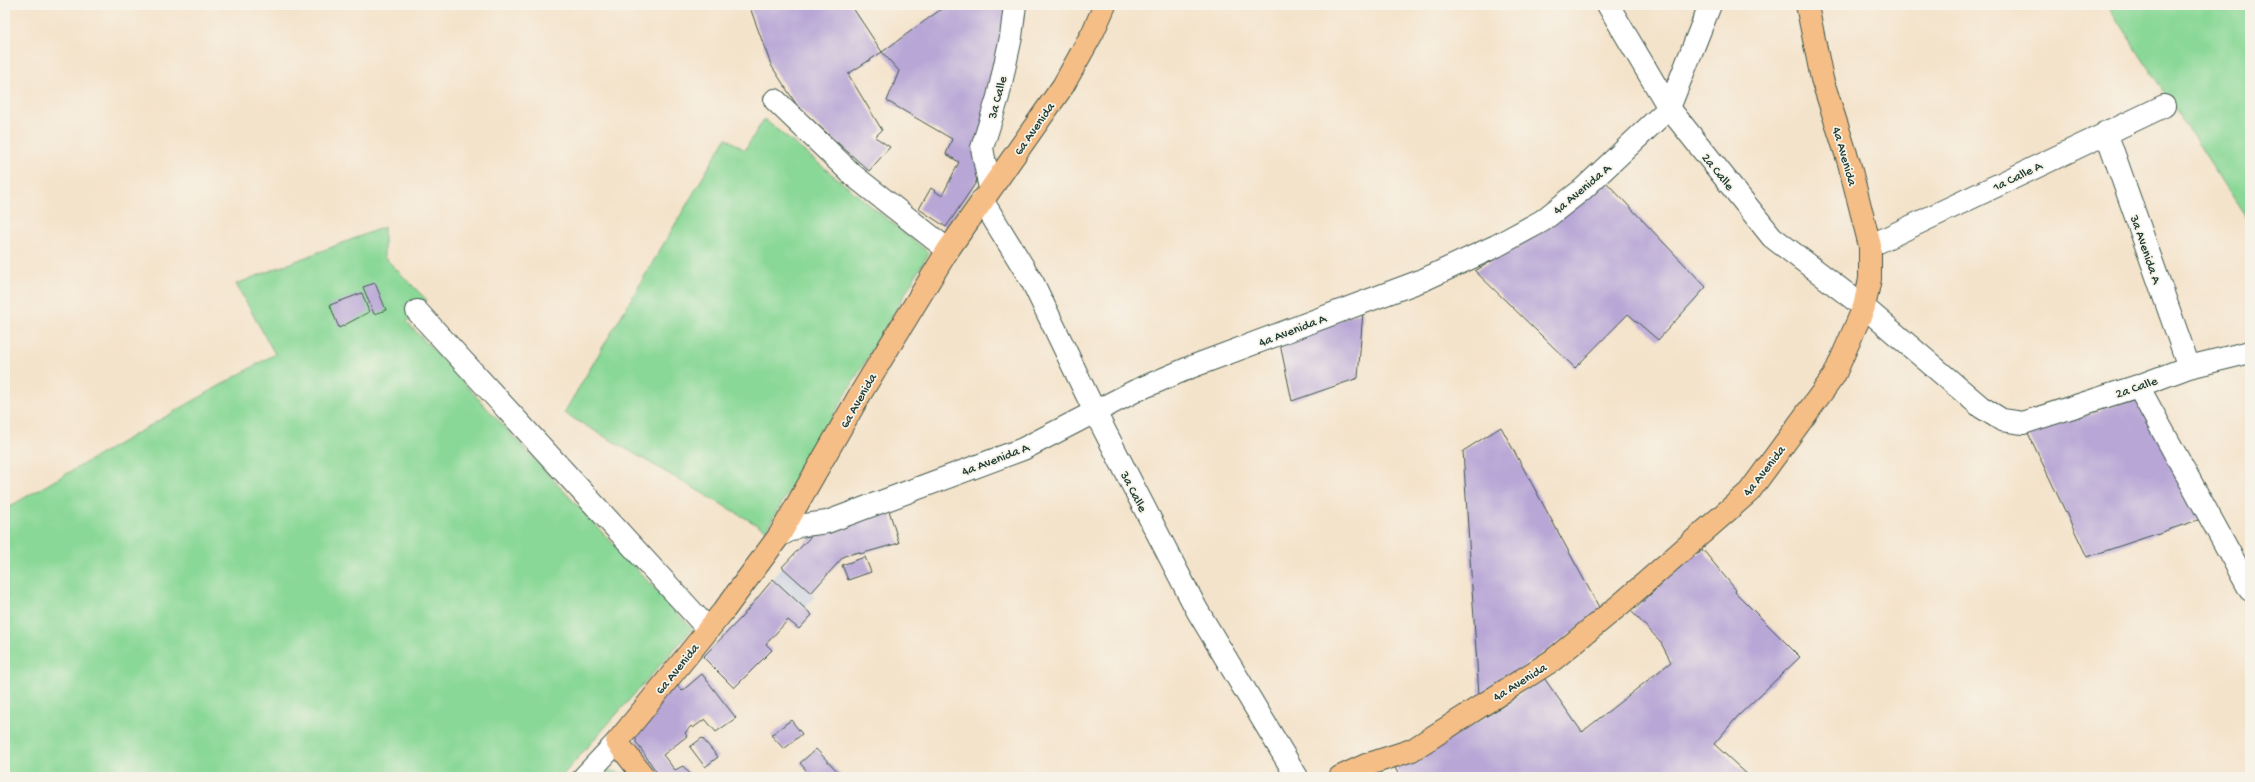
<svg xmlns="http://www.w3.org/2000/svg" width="2255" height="782" viewBox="0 0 2255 782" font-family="'Gochi Hand',sans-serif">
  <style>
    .industrial { fill: #bac4de }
    .green { fill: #8ad897; stroke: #548a66 }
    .building { fill: #b8a6d6 }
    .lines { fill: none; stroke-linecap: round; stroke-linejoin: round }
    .minor-casing { stroke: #3f564b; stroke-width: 24 }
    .major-casing { stroke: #3f564b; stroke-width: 24 }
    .minor { stroke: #fff; stroke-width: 22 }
    .major { stroke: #f6be87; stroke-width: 22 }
    .labels { text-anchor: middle; stroke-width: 3.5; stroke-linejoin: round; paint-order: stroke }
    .street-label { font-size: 13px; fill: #1f3d34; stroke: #f7f3e8 }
  </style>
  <rect width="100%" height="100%" fill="#f7f3e8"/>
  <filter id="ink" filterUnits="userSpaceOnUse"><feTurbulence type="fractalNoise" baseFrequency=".025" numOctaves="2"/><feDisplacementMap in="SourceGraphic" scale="8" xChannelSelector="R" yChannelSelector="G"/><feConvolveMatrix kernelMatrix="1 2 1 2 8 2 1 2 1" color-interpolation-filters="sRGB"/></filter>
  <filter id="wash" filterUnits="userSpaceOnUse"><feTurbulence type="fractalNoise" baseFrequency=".012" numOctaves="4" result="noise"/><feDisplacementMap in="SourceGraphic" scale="16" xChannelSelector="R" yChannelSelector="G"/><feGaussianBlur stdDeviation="0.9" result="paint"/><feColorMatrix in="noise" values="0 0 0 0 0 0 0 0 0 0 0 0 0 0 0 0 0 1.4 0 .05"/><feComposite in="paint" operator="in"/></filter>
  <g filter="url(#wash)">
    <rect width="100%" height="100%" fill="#f4e3cb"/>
    <path class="industrial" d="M782 567 815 597 805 608 773 579Z"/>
    <path class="green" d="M2107 5H2250V223Z
      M764 119 929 253 766 530 564 413 726 138 745 150Z
      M384 227V257L427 300 407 322 692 629 561 777H5V509L275 354 236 284Z
      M600 769 633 775 635 777H594Z"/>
    <g id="blocks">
      <path class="building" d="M749 5H851L882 52 848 74 882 130 875 137 890 147 869 171 798 107 771 65Z
        M938 5H1007L979 174 975 184 946 227 919 209 931 188 942 196 959 162 946 154 952 139 887 101 899 71 882 52 940 10Z
        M1605 181 1706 287 1658 340 1628 314 1575 368 1475 271 1552 225Z
        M375 283 386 310 374 314 363 287Z
        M362 293 369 312 339 328 330 305Z
        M1363 311 1358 378 1292 401 1280 344Z
        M2139 398 2204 518 2087 557 2028 433Z
        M1501 427 1600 609 1595 616 1481 697 1479 695 1463 451Z
        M888 507 899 543 860 554 859 552 844 556 811 593 782 567 815 532Z
        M1703 550 1736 590 1735 592 1800 657 1738 716 1714 744 1750 777H1400L1395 768 1495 711 1544 678 1582 732 1671 662 1660 641 1632 612 1695 552 1698 554Z
        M865 557 871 572 848 580 842 565Z
        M773 579 812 615 799 629 788 620 766 644 772 650 734 688 703 657 740 619Z
        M702 674 736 718 716 732 705 719 693 728 691 726 685 733 687 736 663 755 675 770 683 766 693 777H660L636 742V734L674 682 682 691Z
        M791 720 802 734 784 749 771 735Z
        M702 738 718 757 705 767 690 747Z
        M816 749 838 772 842 777H812L800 763Z"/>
    </g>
  </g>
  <g filter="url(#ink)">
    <use href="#blocks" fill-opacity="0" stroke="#3f564b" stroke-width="1"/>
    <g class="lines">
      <g class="minor-casing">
        <path id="minor" d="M1608 5 1669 108 1772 237 1864 307 1981 407 2002 420 2023 423 2138 386 2189 367 2250 352
          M775 100 854 176 948 250
          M2106 132 2189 367
          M990 189 982 148 998 97 1011 37 1015 5
          M982 200 1033 283 1095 412 1197 610 1297 777
          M1870 246 2164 106
          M417 311 708 629
          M2138 386 2250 590
          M779 536 798 526 827 522 1023 449 1135 391 1191 367 1423 280 1496 246 1542 221 1583 189 1669 108 1710 5
          M584 777 617 742"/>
      </g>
      <g class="major-casing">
        <path id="major" d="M644 777 617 742 725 609 779 536 859 396 948 250 1063 86 1093 32 1105 5
          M1340 777 1366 765 1412 750 1553 660 1622 603 1749 492 1834 376 1864 307 1870 279V246L1849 163 1822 79 1807 5"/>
      </g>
      <use href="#minor" class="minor"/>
      <use href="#major" class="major"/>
    </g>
  </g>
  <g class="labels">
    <g class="street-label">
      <text transform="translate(996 97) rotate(-75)" y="5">3a Calle</text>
      <text transform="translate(1033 128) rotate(-55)" y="5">6a Avenida</text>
      <text transform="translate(1846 156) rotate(74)" y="5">4a Avenida</text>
      <text transform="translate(1719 171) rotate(51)" y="5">2a Calle</text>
      <text transform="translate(2017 175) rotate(-26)" y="5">1a Calle A</text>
      <text transform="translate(1581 188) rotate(-40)" y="5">4a Avenida A</text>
      <text transform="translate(2147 249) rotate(71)" y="5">3a Avenida A</text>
      <text transform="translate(1292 329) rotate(-21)" y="5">4a Avenida A</text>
      <text transform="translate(2136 386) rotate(-19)" y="5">2a Calle</text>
      <text transform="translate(857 400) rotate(-60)" y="5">6a Avenida</text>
      <text transform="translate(995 458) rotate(-21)" y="5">4a Avenida A</text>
      <text transform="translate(1763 470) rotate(-52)" y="5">4a Avenida</text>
      <text transform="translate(1135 491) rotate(63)" y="5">3a Calle</text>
      <text transform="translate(676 668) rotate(-51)" y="5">6a Avenida</text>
      <text transform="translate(1519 681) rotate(-32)" y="5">4a Avenida</text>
    </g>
  </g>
  <rect width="2255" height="782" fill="none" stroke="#f7f3e8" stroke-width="20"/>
</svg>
